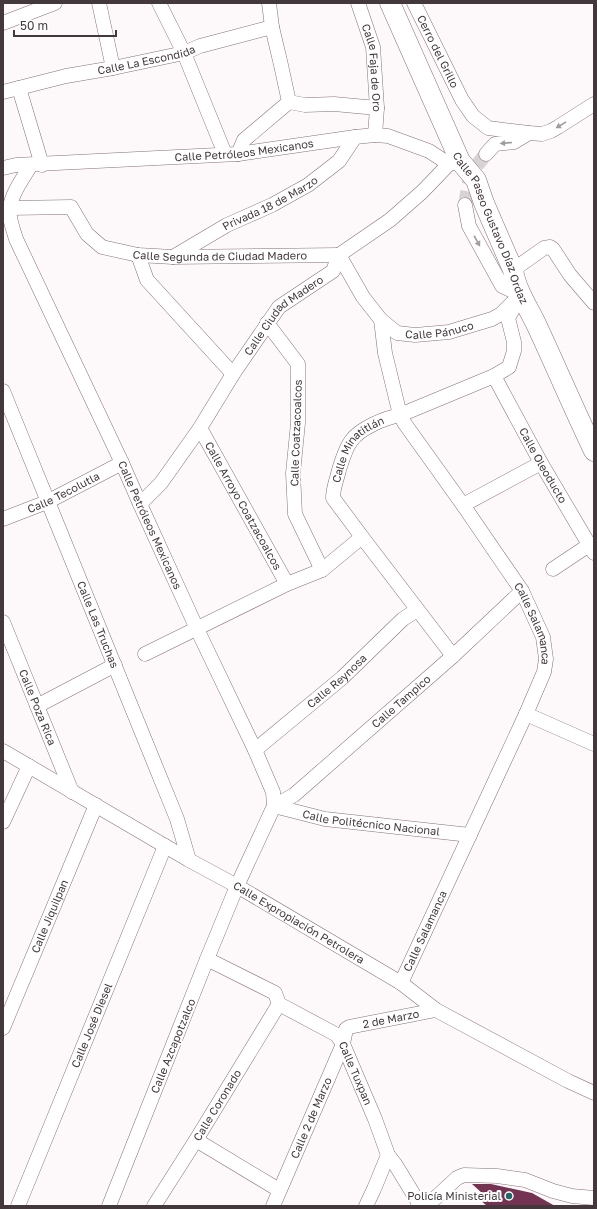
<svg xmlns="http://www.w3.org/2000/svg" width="597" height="1209" viewBox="0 0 597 1209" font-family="'Golos Text',sans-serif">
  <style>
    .building { fill: #753252 }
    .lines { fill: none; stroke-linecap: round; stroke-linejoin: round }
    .street-tunnel { stroke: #d8d2d4; stroke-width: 14; stroke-dasharray: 14 7; stroke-linecap: butt }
    .street-casing { stroke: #87717a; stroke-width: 15 }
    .secondary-casing { stroke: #87717a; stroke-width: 21 }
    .street { stroke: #fff; stroke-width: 14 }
    .secondary { stroke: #fff; stroke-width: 20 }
    .oneway { fill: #a19c9e }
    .poi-dot { fill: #1c6965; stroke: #fff; stroke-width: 1.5 }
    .labels { text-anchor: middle; stroke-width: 4; stroke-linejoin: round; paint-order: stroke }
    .street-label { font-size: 11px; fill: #43393c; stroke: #fff }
    .poi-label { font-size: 11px; fill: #43393c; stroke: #fff; text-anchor: end }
  </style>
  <rect width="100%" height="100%" fill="#fdf8fa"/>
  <path class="building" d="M472 1184H491L532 1193 555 1206H487L479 1199 483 1194Z"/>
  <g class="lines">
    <path class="street-tunnel" d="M465 205 470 177 474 169 486 154"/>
    <g class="street-casing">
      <g id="street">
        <path d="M99 3 113 68"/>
        <path d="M159 3 184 53 225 154"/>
        <path id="s1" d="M358 3 373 47 377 108 375 135"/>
        <path id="s2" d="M414 3 462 100 473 116 488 128 529 133 542 134 551 131 558 127 594 104"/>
        <path d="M3 23 55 3"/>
        <path d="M19 88 42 165"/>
        <path id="s3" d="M3 92 66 76 113 68 184 53 200 46 272 27"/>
        <path d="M289 102 305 105 334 104 377 108"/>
        <path d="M238 154 244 140 289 102 281 65 272 27 269 3"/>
        <path d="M486 154 495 144 514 142 529 133"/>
        <path id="s4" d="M31 165C22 180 7 199 10 217 11 224 14 232 16 239L122 463 140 504 197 629 255 750 273 792 274 806 237 886 207 959 109 1206"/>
        <path id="s5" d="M3 168 16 165 238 154 355 137 375 135 388 136 429 151 449 164"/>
        <path d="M465 205 469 226 502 286 521 295"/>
        <path id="s6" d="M10 208 71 207 87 234 102 247 138 255 173 257 339 255"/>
        <path d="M138 255 147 280 233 374"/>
        <path id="s7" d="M339 255 363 297 381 320 397 333 415 335 449 332 492 319 501 314 512 303"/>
        <path id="s8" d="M173 257 227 225 272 205 308 185 339 161 355 137"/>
        <path d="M513 270 544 248 550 247 553 249 570 275 594 303"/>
        <path id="s9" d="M381 320 385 353 400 415 405 424 463 505 522 591 543 637 546 659 544 672 526 714 401 983"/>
        <path d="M267 323 298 364V423L293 473 295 514 322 570"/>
        <path id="s10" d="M494 376 541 463 594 553"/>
        <path id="s11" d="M3 391 177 819 189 860"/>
        <path id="s12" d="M200 428 287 584"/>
        <path id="s13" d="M140 504 161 483 200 428 233 374 279 307 333 271 339 255 390 220 422 192 449 164 460 161"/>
        <path d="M463 505 541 463"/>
        <path id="s14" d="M3 519 47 502 122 463"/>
        <path d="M553 569 589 545"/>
        <path id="s15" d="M3 622 72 792"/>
        <path d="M145 654 287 584 322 570 362 537"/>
        <path id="s16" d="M453 656 362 537 333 498C333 488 337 479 339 470 342 461 345 449 351 441 360 428 385 418 400 415L494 376 509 367 514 351V342L508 318 521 295"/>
        <path d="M37 706 115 665"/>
        <path d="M526 714 594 744"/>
        <path id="s17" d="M255 750 342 678 403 619 417 610"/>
        <path id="s18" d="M3 751 189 860 237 886 401 983 436 1010 568 1081 594 1093"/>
        <path id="s19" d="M274 806 294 795 453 656 522 591"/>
        <path id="s20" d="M274 806 325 819 470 835"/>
        <path d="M3 822 29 766"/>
        <path id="s21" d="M207 959 275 993 279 1004 337 1035 343 1044 375 1119 388 1155 395 1164 417 1200 419 1206"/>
        <path id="s22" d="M3 1028 96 805"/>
        <path d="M196 1140 279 1190"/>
        <path id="s23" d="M18 1206 165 846"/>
        <path id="s24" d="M154 1206 196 1140 279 1004"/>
        <path id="s25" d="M273 1206 343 1044 346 1029 349 1027 436 1010"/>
        <path d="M366 1206 374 1189 388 1155"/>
        <path d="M420 1206 431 1202 457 1178 464 1175 497 1176 525 1180 553 1191 572 1196 594 1198"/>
      </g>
    </g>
    <g class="secondary-casing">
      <g id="secondary">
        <path id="s26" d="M390 3 460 161 476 180 484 203 513 270C516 290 528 307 537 326 556 367 574 409 594 451"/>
      </g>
    </g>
    <use href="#street" class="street"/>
    <use href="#secondary" class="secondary"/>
  </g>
  <defs><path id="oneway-solid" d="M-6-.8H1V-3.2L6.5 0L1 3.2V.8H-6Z"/></defs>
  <g class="oneway">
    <use href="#oneway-solid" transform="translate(561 125) rotate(149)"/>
    <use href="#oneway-solid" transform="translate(506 143) rotate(175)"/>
    <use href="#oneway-solid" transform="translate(477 241) rotate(61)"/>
  </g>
  <circle class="poi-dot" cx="509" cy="1196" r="4"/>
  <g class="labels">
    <g class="street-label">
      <text dy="4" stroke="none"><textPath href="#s2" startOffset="54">Cerro del Grillo</textPath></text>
      <text dy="4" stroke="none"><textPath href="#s3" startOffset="147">Calle La Escondida</textPath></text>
      <text dy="4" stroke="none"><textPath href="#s1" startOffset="67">Calle Faja de Oro</textPath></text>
      <text dy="4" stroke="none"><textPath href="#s5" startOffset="242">Calle Petróleos Mexicanos</textPath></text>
      <text dy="4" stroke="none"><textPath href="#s8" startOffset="111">Privada 18 de Marzo</textPath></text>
      <text dy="4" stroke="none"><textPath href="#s26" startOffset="247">Calle Paseo Gustavo Díaz Ordaz</textPath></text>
      <text dy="4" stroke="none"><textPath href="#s6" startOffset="231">Calle Segunda de Ciudad Madero</textPath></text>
      <text dy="4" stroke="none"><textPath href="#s13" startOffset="239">Calle Ciudad Madero</textPath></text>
      <text dy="4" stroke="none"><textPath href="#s7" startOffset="141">Calle Pánuco</textPath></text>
      <text transform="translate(296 433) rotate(-88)" y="4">Calle Coatzacoalcos</text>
      <text dy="4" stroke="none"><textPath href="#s16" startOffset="256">Calle Minatitlán</textPath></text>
      <text dy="4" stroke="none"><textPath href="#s10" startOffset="102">Calle Oleoducto</textPath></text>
      <text dy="4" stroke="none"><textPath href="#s14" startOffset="66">Calle Tecolutla</textPath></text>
      <text dy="4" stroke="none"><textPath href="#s12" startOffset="89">Calle Arroyo Coatzacoalcos</textPath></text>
      <text dy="4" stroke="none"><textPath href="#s4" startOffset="396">Calle Petróleos Mexicanos</textPath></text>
      <text dy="4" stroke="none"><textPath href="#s11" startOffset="252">Calle Las Truchas</textPath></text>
      <text dy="4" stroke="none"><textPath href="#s9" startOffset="346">Calle Salamanca</textPath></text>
      <text dy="4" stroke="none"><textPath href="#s17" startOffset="107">Calle Reynosa</textPath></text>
      <text dy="4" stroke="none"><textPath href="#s19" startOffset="165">Calle Tampico</textPath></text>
      <text dy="4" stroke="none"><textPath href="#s15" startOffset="92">Calle Poza Rica</textPath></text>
      <text dy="4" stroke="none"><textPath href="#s20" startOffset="99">Calle Politécnico Nacional</textPath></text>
      <text dy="4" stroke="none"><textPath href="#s22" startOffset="121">Calle Jiquilpan</textPath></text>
      <text dy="4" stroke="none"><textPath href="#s18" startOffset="342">Calle Expropiación Petrolera</textPath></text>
      <text transform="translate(425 931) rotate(-65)" y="4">Calle Salamanca</text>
      <text dy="4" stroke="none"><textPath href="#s25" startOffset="238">2 de Marzo</textPath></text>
      <text dy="4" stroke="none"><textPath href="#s23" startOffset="195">Calle José Diesel</textPath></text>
      <text transform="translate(173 1046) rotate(-68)" y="4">Calle Azcapotzalco</text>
      <text dy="4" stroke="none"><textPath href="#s21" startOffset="196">Calle Tuxpan</textPath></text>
      <text dy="4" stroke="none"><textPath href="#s24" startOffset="119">Calle Coronado</textPath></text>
      <text dy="4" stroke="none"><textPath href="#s25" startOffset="96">Calle 2 de Marzo</textPath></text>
    </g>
    <g class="poi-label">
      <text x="501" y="1200">Policía Ministerial</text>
    </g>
  </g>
  <rect width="597" height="1209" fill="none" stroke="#43393c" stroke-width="8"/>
  <path d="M14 30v6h102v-6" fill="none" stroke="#43393c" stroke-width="2"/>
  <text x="20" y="30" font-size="12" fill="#43393c" stroke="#ffffff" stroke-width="3" paint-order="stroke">50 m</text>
</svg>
